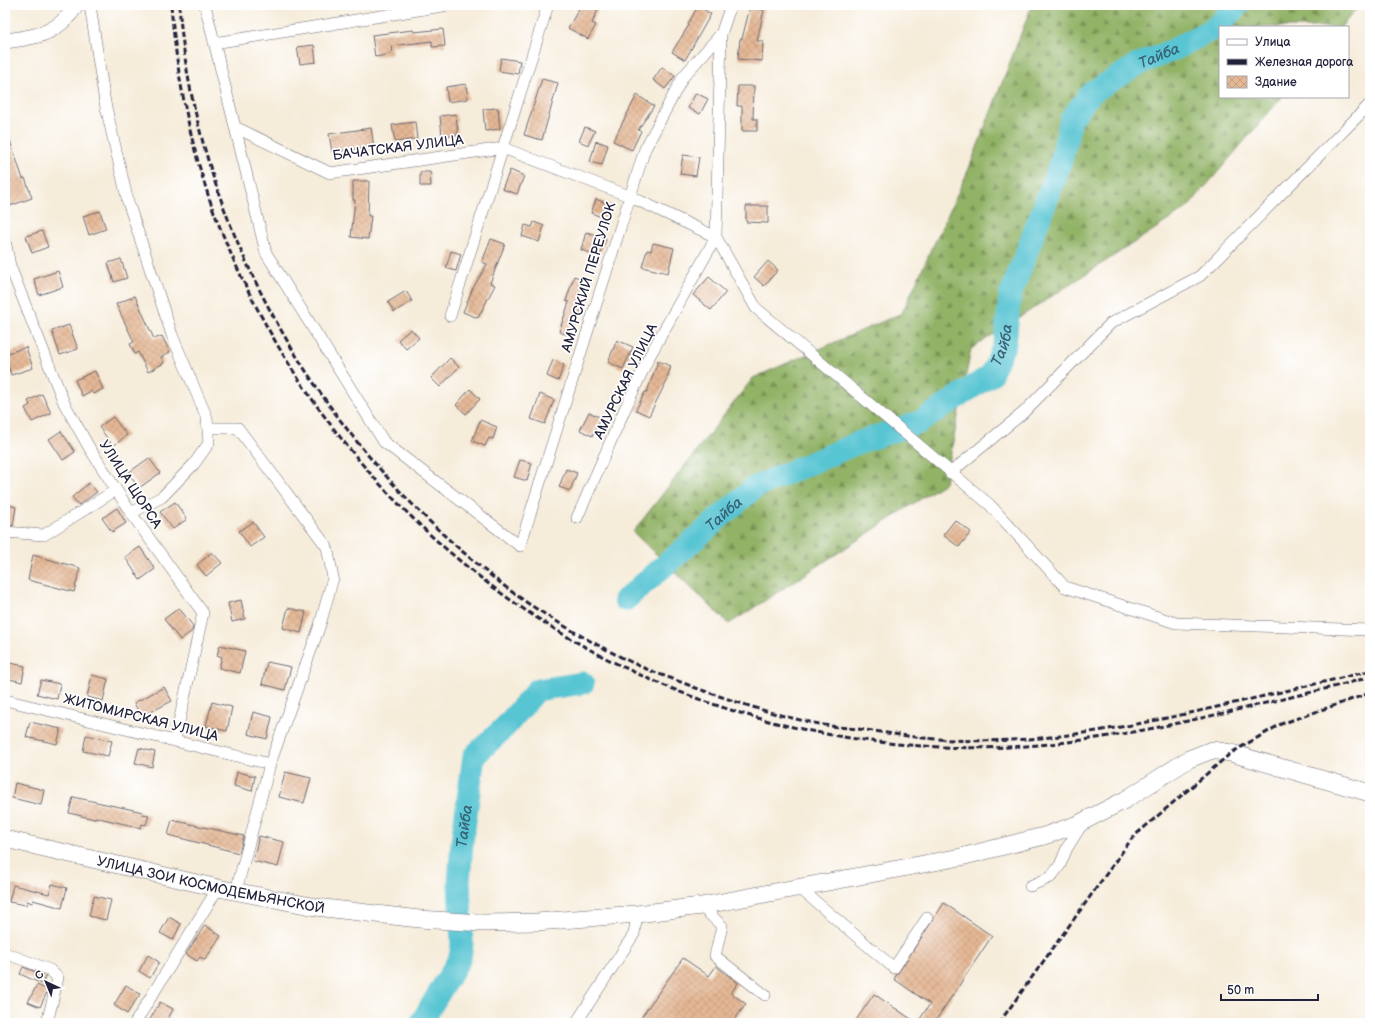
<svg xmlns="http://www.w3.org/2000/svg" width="1375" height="1028" viewBox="0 0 1375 1028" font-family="'Balsamiq Sans',sans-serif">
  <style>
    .forest { fill: url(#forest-firs); stroke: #5a6a50 }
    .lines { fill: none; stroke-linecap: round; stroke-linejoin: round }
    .river { stroke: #59c5d3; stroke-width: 23 }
    .building { fill: url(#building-cross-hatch) }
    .minor-casing { stroke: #6c6973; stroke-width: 12 }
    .secondary-casing { stroke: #6c6973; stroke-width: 16 }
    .primary-casing { stroke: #6c6973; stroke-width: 18 }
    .minor { stroke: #fff; stroke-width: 11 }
    .secondary { stroke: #fff; stroke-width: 15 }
    .primary { stroke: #fff; stroke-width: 17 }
    .rail { stroke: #22223b; stroke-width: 3; stroke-dasharray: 6 3; stroke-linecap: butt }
    .labels { text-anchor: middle; stroke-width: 3.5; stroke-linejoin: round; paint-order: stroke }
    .street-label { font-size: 14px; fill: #22223b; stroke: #fff }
    .water-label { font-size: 15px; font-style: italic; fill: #386378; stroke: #fff }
  </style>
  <defs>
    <pattern id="forest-firs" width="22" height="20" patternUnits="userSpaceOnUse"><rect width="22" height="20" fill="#92b366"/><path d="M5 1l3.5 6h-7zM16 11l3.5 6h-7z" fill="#779155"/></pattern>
    <pattern id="building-cross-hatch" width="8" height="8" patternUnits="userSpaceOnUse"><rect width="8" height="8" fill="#e5b895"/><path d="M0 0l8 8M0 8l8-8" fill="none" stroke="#c49e81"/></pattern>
  </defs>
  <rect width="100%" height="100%" fill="#fff"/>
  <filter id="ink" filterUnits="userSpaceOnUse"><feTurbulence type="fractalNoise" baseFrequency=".025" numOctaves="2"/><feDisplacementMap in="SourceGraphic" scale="8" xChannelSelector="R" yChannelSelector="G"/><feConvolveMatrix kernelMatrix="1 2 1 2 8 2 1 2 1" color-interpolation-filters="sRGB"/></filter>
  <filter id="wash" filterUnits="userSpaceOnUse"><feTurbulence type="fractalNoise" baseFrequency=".012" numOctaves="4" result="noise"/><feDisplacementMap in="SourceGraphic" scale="16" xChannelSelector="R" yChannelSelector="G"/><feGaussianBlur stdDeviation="0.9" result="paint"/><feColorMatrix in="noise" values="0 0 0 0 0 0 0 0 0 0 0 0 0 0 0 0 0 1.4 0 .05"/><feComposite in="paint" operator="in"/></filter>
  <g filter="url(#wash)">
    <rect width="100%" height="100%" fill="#f6ecda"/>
    <path class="forest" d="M1032 5H1360L1341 27H1220V97H1282L1187 208 971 349 945 483 729 624 633 532 753 378 902 313 968 171Z"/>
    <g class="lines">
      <g class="river">
        <path id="s1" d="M625 600 755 487 860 442 920 422 991 375 1005 343 1010 296 1061 161 1071 119 1091 93 1137 65 1175 49 1216 27 1238 5"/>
        <path id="s2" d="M421 1023 460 958 462 945 459 882 462 843 474 756 505 727 537 690 583 683"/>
      </g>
    </g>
    <g id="blocks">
      <path class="building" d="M581 5H600L592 23 596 25 588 39 568 28Z
        M698 6 711 14 685 60 672 52 689 25 688 24Z
        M750 7 764 10 757 41H763L762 61 738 59 740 39H742Z
        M443 29 445 46 432 47V41L391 46 392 54 375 57 372 35 413 30 414 32Z
        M314 45 316 62 300 64 297 47Z
        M501 58 520 61 518 74 499 71Z
        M662 67 675 76 665 89 653 80Z
        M542 79 558 83 542 140 524 135Z
        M466 84 468 99 448 102 446 87Z
        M738 86H754L753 119H757V131H742V106H737Z
        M696 93 708 99 700 114 688 108Z
        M637 95 654 106 638 130 641 131 632 150 613 141Z
        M498 108 500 129 485 131 483 109Z
        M456 114 458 135 442 136 440 116Z
        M415 122 417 139 395 142 392 125Z
        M585 127 595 131 588 145 579 141Z
        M371 128 374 147 332 152 329 134Z
        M5 132H7L23 179 25 178 32 198 7 207 5 200Z
        M596 141 608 145 602 165 590 162Z
        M683 155 699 157 696 176 680 174Z
        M510 170 524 176 517 194 502 189Z
        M420 172H430L431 186H420Z
        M353 181H369L368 216H371L368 239 351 237 355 200H353Z
        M596 199 612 206 607 219 591 213Z
        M746 206H768V223L746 222Z
        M100 211 106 229 89 235 83 216Z
        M534 222 544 226 539 242 522 236 525 225 532 227Z
        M42 231 48 247 32 253 26 236Z
        M586 232 606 238 600 256 581 250Z
        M491 239 505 244 490 283 495 285 478 318 463 312 472 290 487 264 482 262Z
        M653 243 674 248 668 273 642 267 647 250 651 251Z
        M451 251 461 254 456 271 446 268Z
        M121 259 127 278 114 282 108 263Z
        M768 261 778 270 764 286 754 277Z
        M58 271 63 287 39 295 34 279Z
        M574 276 590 282 572 336 559 332 569 302 566 301Z
        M709 277 726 292 711 310 693 295Z
        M406 291 412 301 394 312 388 302Z
        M135 296 154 339 162 336 170 352 161 357 164 363 148 372 138 352 135 354 130 344 134 342 116 304Z
        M69 325 78 349 60 355 52 331Z
        M411 329 419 338 406 349 398 340Z
        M617 340 633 347 623 369 608 362Z
        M26 347 33 368 11 375 5 354Z
        M450 358 459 367 440 387 431 378Z
        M553 360 564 365 558 381 547 376Z
        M658 361 671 366 665 384 649 416 636 410 645 392H647Z
        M95 371 103 389 93 394 91 391 82 396 75 380Z
        M470 389 480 399 466 414 456 405Z
        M42 394 51 413 32 422 25 408 30 405 28 401Z
        M540 394 554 400 545 424 531 419Z
        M589 412 601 418 592 436 580 430Z
        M113 417 127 435 113 446 99 427Z
        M480 420 497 427 493 439 489 438 485 446 472 441Z
        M61 431 75 452 63 460 49 439Z
        M149 458 160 473 139 488 128 473Z
        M520 460 532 463 527 481 514 477Z
        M566 469 577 473 570 491 559 487Z
        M89 483 97 492 79 505 72 497Z
        M175 502 187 519 173 529 160 512Z
        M5 504 16 507 13 526 5 525Z
        M117 508 126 523 112 532 102 518Z
        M955 520 971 532 959 547 943 535Z
        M253 522 264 537 250 547 239 531Z
        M140 547 155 569 140 580 125 557Z
        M212 552 222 563 206 576 197 565Z
        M33 555 80 568 74 592 28 580Z
        M241 600 245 619 232 622 228 603Z
        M179 608 193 626 192 631 180 640 164 619Z
        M288 608 306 612 301 633 283 628Z
        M220 645 245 651 240 673 219 668 222 657 217 655Z
        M5 662 25 666 22 682 5 678Z
        M267 662 291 667 285 690 262 684Z
        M92 675 108 679 103 701 87 697Z
        M41 680 60 684 57 699 37 694Z
        M164 687 172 701 141 717 134 703Z
        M212 702 232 707 227 731 206 726Z
        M253 712 272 717 267 739 248 734Z
        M30 722 61 729 57 744 26 737Z
        M86 735 112 741 108 756 83 751Z
        M139 748 155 752 152 767 135 763Z
        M237 772 255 776 252 791 234 786Z
        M285 772 311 778 304 803 279 797Z
        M15 783 44 790 41 805 12 798Z
        M73 797 143 812 142 814 149 815 146 825 142 824 141 828 95 817 94 819 69 813Z
        M172 820 244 836 239 853 168 835Z
        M259 836 284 842 278 867 253 861Z
        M52 884 67 888 62 908 33 900 32 903 27 901 26 905 9 902 13 885 49 894Z
        M94 896 111 900 106 920 89 916Z
        M944 903 992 936 934 1023H917L930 1004 894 979Z
        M169 917 181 924 173 940 160 933Z
        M205 925 221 936 205 960 200 957 197 961 186 954Z
        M148 955 159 962 150 978 139 971Z
        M683 958 709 976 716 966 738 983 731 993 746 1004 732 1023H646L640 1019Z
        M23 967 46 976 42 984 20 974Z
        M37 985 48 990 40 1007 28 1002Z
        M126 985 140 994 127 1014 114 1005Z
        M874 994 917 1023H854Z
        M160 1002 173 1009 166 1023H148Z"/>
    </g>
  </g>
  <g filter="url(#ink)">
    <use href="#blocks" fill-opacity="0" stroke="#6c6973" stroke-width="1"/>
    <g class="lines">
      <g class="minor-casing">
        <path id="minor" d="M90 5 105 103 128 202 172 335 207 418 209 443 194 464 162 497 131 513
          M205 5 266 253 384 442 520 546 645 149 683 77 721 34
          M731 5 721 34 716 237 756 308 990 505 1065 587 1176 623 1370 630
          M214 43 449 5
          M235 127 330 173 503 148 629 196 716 237
          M5 240 10 266 64 403 90 449 131 513 203 613 175 740
          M450 316 548 5
          M208 428H238L327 547 333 578 320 625 270 764 236 891
          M950 473 1023 413 1111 323 1200 276 1370 104
          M577 518 624 411 649 357 716 237
          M5 532 44 535 116 490
          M5 700 270 764
          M797 886 894 968 927 918
          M1030 886 1051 877 1060 865 1067 848 1084 821
          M701 906 722 926 715 956 765 995
          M5 953 50 970 58 978 47 1023
          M135 1023 218 888
          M576 1023 634 934 637 914"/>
      </g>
      <g class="secondary-casing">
        <path id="secondary" d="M5 41C38 37 57 34 77 5"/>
      </g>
      <g class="primary-casing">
        <g id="primary">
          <path id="s3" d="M5 839 218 888 316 907 419 919 482 923 537 922 637 914 701 906 961 857 1044 836 1078 824 1125 800 1189 759 1212 750 1231 753 1370 793"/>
        </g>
      </g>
      <use href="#minor" class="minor"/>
      <use href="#secondary" class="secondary"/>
      <use href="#primary" class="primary"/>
      <path class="rail" d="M171 5C177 79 192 156 219 225 338 527 616 734 942 747 1048 752 1142 732 1245 708 1286 698 1328 689 1370 677
        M179 5C195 215 305 415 463 552 485 571 508 590 532 606 563 626 596 645 629 661 651 672 674 679 696 688 736 702 777 716 819 724 834 727 850 728 866 730 890 733 914 738 938 739 1037 747 1134 726 1230 704 1277 693 1324 682 1370 671
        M999 1023 1133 837 1231 753 1281 724 1370 693"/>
    </g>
  </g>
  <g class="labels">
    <g class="street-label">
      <text transform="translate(398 147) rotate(-7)" y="5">БАЧАТСКАЯ УЛИЦА</text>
      <text transform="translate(588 277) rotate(-73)" y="5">АМУРСКИЙ ПЕРЕУЛОК</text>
      <text transform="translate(625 381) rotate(-64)" y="5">АМУРСКАЯ УЛИЦА</text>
      <text transform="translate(131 484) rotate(57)" y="5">УЛИЦА ЩОРСА</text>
      <text transform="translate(141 717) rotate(14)" y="5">ЖИТОМИРСКАЯ УЛИЦА</text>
      <text dy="5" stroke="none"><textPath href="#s3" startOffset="211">УЛИЦА ЗОИ КОСМОДЕМЬЯНСКОЙ</textPath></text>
    </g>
    <g class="water-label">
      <text dy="5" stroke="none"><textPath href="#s1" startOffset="815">Тайба</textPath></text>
      <text dy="5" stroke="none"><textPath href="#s1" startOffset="467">Тайба</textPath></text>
      <text dy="5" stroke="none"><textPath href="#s1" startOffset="131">Тайба</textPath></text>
      <text dy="5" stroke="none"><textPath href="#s2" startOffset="208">Тайба</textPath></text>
    </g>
  </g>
  <rect width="1375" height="1028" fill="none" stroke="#fff" stroke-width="20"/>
  <rect x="1219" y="26" width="130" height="72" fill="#ffffff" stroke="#a7a7b1"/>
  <rect x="1227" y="39" width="20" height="6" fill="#ffffff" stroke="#a7a7b1"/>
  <text x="1255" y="46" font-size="12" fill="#22223b">Улица</text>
  <rect x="1227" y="59" width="20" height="6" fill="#22223b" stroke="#a7a7b1"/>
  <text x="1255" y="66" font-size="12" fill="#22223b">Железная дорога</text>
  <rect x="1227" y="76" width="20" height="12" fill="url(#building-cross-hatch)" stroke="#a7a7b1"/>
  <text x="1255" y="86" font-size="12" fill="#22223b">Здание</text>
  <g transform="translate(46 982) rotate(316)" stroke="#ffffff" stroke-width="3" paint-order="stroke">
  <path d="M0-3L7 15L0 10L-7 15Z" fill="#22223b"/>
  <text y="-6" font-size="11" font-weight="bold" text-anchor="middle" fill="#22223b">С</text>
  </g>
  <path d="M1221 994v6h97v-6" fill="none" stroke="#22223b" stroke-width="2"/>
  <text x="1227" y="994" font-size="12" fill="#22223b" stroke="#ffffff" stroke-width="3" paint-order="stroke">50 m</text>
</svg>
